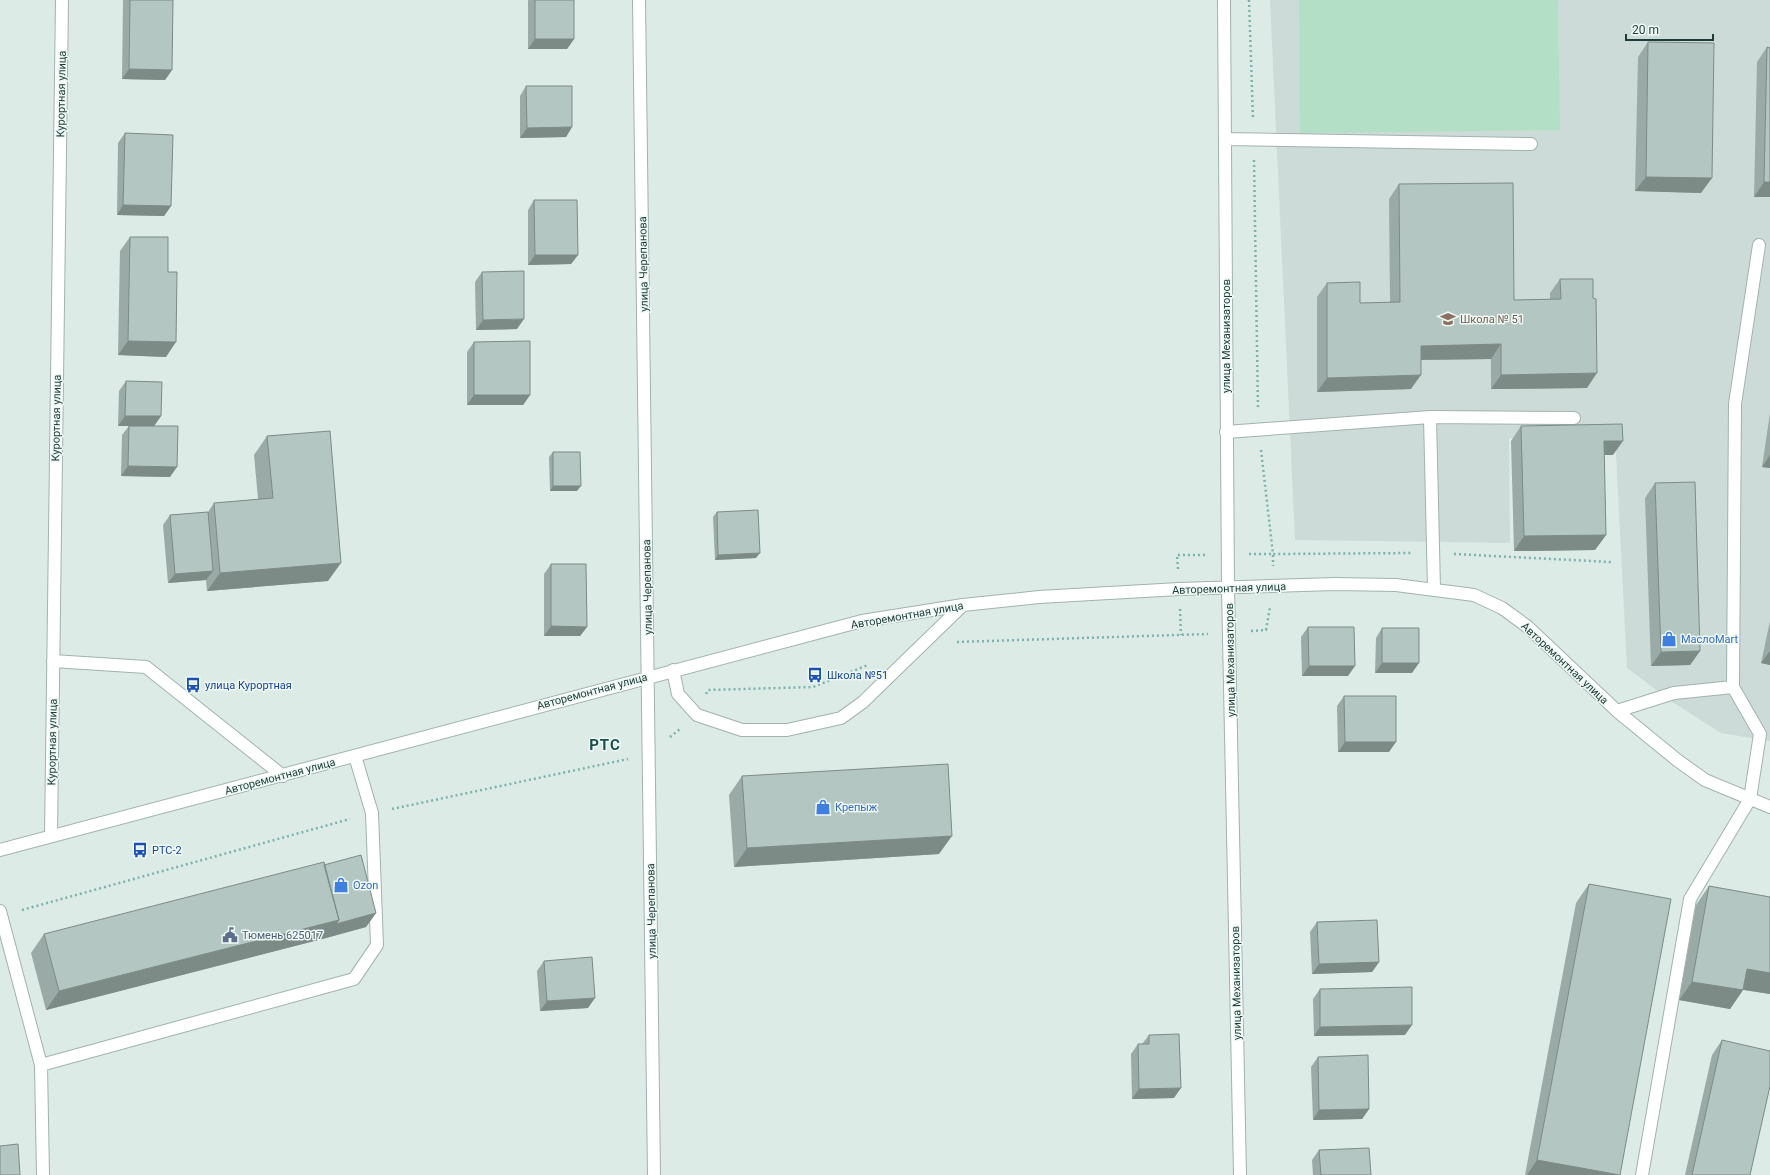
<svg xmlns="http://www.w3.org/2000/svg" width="1770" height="1175" viewBox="0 0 1770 1175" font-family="Roboto,sans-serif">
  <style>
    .built { fill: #ccdbd7 }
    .green { fill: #b3dfc7 }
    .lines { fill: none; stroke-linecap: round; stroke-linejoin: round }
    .minor-casing { stroke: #a0b3af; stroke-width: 14 }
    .path { stroke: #7ab3aa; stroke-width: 2.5; stroke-dasharray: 2 3; stroke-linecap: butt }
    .minor { stroke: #fff; stroke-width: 12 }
    .wall { fill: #9aaaa6 }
    .shaded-wall { fill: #7d8b87 }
    .building { fill: #b3c6c1; stroke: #7d8b87 }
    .labels { text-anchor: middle; stroke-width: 3; stroke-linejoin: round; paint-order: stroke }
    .street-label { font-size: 11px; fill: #1d3c39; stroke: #eef8f4 }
    .education-label { font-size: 11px; fill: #785e54; stroke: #eef8f4; text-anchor: start }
    .shop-label { font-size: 11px; fill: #366cbe; stroke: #eef8f4; text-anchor: start }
    .transit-label { font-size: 11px; fill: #164399; stroke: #eef8f4; text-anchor: start }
    .service-label { font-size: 11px; fill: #4e5e75; stroke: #eef8f4; text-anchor: start }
    .district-label { font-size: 15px; font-weight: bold; letter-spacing: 1px; fill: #17504c; stroke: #eef8f4 }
  </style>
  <rect width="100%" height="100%" fill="#ddebe7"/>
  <path class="built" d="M1270 0H1770V741L1721 733 1671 701 1627 668 1615 435 1509 438 1510 543 1295 540Z"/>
  <path class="green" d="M1299 0H1558L1560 130 1300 133Z"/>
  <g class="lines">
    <g class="minor-casing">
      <path id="minor" d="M639 0 654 1175
        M1224 0 1228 588 1240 1175
        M1226 139 1531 144
        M1430 417 1434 589
        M1226 432 1430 417 1574 418
        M53 661 146 667 283 776
        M673 670 678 694 697 715 742 730H787L841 718 863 702 963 605
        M1617 711 1674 693 1733 687
        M51 836 62 0
        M0 850 862 621 963 605 1039 597 1179 589 1335 584 1396 585 1474 595 1502 608 1528 627 1617 711 1677 760 1705 780 1770 807
        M0 911 41 1065 43 1175
        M41 1065 354 979 377 945 372 813 355 756
        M1642 1175 1690 899 1750 799 1760 734 1733 687 1735 404 1759 245"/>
    </g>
    <path class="path" d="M1249 0 1253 119
      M1254 160 1258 409
      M1261 450 1273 554 1413 553
      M1249 554H1273V566
      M1454 554 1611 562
      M1178 569 1177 555H1206
      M1180 609 1181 635
      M1251 631 1266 630 1270 607
      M957 642 1208 634
      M706 694 708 690 813 687 868 665
      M670 737 680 729
      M392 809 628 759
      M22 910 350 819"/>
    <use href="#minor" class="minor"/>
  </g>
  <path class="wall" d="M123 0H173L172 70 165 80 122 79Z
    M528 0H574V39L567 49H528Z
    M1648 42 1701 193 1635 191 1638 57Z
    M1767 47 1770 48V197H1754L1757 62Z
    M526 86 572 127 566 137 520 138V96Z
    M125 133 171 206 164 216 117 215 118 143Z
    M1399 184 1514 300 1550 299V293L1560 279 1587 388 1491 389V359L1421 360 1411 389 1317 392V297L1327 283 1360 303 1390 302 1389 199Z
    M534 200 578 255 571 264 528 265V210Z
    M130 237 166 357 118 355 120 251Z
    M482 272 517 329 476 330 475 282Z
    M474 342 530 395 523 405H467V352Z
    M126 381 161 416 154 426 170 477 121 476 122 435 129 426H118L119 391Z
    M1770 413V468L1762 467Z
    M1521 426 1613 455H1604L1606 535 1595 550 1514 551 1511 441Z
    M267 436 328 581 207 591 206 580 168 583 163 525 170 515 208 512 214 503 258 499 254 455Z
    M553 452 577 491H550L549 457Z
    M1655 483 1700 651 1690 665 1651 666 1645 498Z
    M717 512 756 558 715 560 713 517Z
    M551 564 587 627 580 636H544V574Z
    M1770 621V665L1761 663Z
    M1308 627 1348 676H1302L1301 637Z
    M1382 628 1412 673H1375L1376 638Z
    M1344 696 1389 752H1338L1337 706Z
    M742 776 939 854 734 867 729 795Z
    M324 865 376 913 366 927 326 938 46 1010 31 953 44 934Z
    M1589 884 1620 1175H1525L1576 903Z
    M1709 886 1770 897V994L1743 990 1730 1009 1679 1000 1696 905Z
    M1317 922 1379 962 1372 972 1312 974 1310 932Z
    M544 961 588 1008 540 1011 537 971Z
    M1320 989 1405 1035 1314 1036 1313 999Z
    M1149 1035 1174 1098 1132 1099 1131 1054 1138 1044H1142Z
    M1722 1040 1750 1175H1685L1712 1055Z
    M1318 1057 1369 1109 1362 1119 1313 1120 1311 1067Z
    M1319 1150 1371 1175H1313L1312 1160Z"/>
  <path class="shaded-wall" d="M535 39H574L567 49H528Z
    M129 69 172 70 165 80 122 79Z
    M572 127 566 137 520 138 527 128Z
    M1646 177 1712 178 1701 193 1635 191Z
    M1764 182H1770V197H1754Z
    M123 205 171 206 164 216 117 215Z
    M535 255H578L571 264 528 265Z
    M524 319 517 329 476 330 483 320Z
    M128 341 176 342 166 357 118 355Z
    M1501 344 1491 359 1411 360 1421 346Z
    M1597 373 1587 388 1491 389 1501 375Z
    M1421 375 1411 389 1317 392 1327 378Z
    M474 395H530L523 405H467Z
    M125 416H161L154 426H118Z
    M1604 441H1623L1613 455H1594Z
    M1770 455V468L1762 467Z
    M128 466 177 467 170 477 121 476Z
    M553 486H581L577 491H550Z
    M1606 535 1595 550 1514 551 1524 536Z
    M760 553 756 558 715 560 718 555Z
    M341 563 328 581 207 591 220 573Z
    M213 571 206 580 168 583 175 574Z
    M551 626 587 627 580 636H544Z
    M1700 651 1690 665 1651 666 1661 652Z
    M1770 651V665L1761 663Z
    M1382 663H1419L1412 673H1375Z
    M1309 666H1355L1348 676H1302Z
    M1345 742H1396L1389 752H1338Z
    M952 836 939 854 734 867 747 848Z
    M376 913 366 927 326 938 46 1010 59 991 339 920Z
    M1379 962 1372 972 1312 974 1319 964Z
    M1747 969 1770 973V994L1733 988Z
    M1692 982 1743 990 1730 1009 1679 1000Z
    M595 998 588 1008 540 1011 547 1001Z
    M1412 1025 1405 1035 1314 1036 1320 1027Z
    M1181 1088 1174 1098 1132 1099 1139 1089Z
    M1369 1109 1362 1119 1313 1120 1319 1110Z
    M1537 1160 1620 1175H1527Z"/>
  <path class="building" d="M130 0H173L172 70 129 69Z
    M535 0H574V39H535Z
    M1648 42 1714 43 1712 178 1646 177Z
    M1767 47 1770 48V182H1764Z
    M526 86H572V127L527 128Z
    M125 133 173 135 171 206 123 205Z
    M1513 183 1514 300 1561 299 1560 279H1593V298L1596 299 1597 373 1501 375V344L1421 346V375L1327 378V283L1360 282V303L1400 302 1399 184Z
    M534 200H577L578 255H535Z
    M130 237H168V272H177L176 342 128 341Z
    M524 271V319L483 320 482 272Z
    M530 341V395H474V342Z
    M126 381 162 382 161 416H125Z
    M1622 424 1623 441H1604L1606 535 1524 536 1521 426Z
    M129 426H178L177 467 128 466Z
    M330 431 341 563 220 573 214 503 273 498 267 436Z
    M553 452H580L581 486H553Z
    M1695 482 1700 651 1661 652 1655 483Z
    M758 510 760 553 718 555 717 512Z
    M208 512 213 571 175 574 170 515Z
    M551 564H586L587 627 551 626Z
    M1308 627H1354L1355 666H1309Z
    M1382 628H1419V663H1382Z
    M1344 696H1396V742H1345Z
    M948 764 952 836 747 848 742 776Z
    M361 855 376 913 336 924 339 920 324 865Z
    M324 862 339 920 59 991 44 934Z
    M1589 884 1671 899 1620 1175 1537 1160Z
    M1709 886 1770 897V973L1747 969 1743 990 1692 982Z
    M1377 920 1379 962 1319 964 1317 922Z
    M592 957 595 998 547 1001 544 961Z
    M1412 987V1025L1320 1027V989Z
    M1179 1034 1181 1088 1139 1089 1138 1044H1149V1035Z
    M1722 1040 1770 1051V1086L1750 1175H1692Z
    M1368 1055 1369 1109 1319 1110 1318 1057Z
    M18 1144 20 1175H0V1146Z
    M1369 1148 1371 1175H1321L1319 1150Z"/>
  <defs>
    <g id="school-bare" transform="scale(1.2)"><path d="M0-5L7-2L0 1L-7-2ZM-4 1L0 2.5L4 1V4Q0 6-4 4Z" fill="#8d6e63" stroke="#eef8f4" stroke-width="2.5" paint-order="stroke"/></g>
    <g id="shop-bare" transform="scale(1.2)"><path d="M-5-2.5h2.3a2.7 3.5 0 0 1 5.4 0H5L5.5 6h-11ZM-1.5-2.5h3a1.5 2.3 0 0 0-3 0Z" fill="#3f7fe0" stroke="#eef8f4" stroke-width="2.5" paint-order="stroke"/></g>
    <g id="bus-bare" transform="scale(1.2)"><path d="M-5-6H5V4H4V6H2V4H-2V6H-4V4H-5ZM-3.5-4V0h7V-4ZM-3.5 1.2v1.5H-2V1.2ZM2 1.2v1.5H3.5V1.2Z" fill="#1a4fb4" stroke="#eef8f4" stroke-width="2.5" paint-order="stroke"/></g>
    <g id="civic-bare" transform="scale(1.2)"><path d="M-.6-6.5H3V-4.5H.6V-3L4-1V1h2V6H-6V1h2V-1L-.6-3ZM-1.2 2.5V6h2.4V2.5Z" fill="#5c6f8a" stroke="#eef8f4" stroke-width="2.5" paint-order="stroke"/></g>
  </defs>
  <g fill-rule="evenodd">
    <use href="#school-bare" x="1448" y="319"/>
    <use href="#shop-bare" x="1669" y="639"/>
    <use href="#bus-bare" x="815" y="675"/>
    <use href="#bus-bare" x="193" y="685"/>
    <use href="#shop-bare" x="823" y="807"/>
    <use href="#bus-bare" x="140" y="850"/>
    <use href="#shop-bare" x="341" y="885"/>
    <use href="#civic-bare" x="230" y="935"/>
  </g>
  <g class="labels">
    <g class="street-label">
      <text transform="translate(61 94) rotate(-89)" y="4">Курортная улица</text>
      <text transform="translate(643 264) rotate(-91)" y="4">улица Черепанова</text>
      <text transform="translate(1226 336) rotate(-90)" y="4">улица Механизаторов</text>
      <text transform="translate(56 418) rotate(-89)" y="4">Курортная улица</text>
      <text transform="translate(647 587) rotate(-91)" y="4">улица Черепанова</text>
      <text transform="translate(1229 588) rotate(-2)" y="4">Авторемонтная улица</text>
      <text transform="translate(907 615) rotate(-10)" y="4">Авторемонтная улица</text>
      <text transform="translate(1230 660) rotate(-91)" y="4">улица Механизаторов</text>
      <text transform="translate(1565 663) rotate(43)" y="4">Авторемонтная улица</text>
      <text transform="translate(592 691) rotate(-15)" y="4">Авторемонтная улица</text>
      <text transform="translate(52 742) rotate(-89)" y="4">Курортная улица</text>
      <text transform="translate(280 776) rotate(-15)" y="4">Авторемонтная улица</text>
      <text transform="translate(651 911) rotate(-91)" y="4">улица Черепанова</text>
      <text transform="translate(1236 983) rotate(-91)" y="4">улица Механизаторов</text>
    </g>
    <g class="education-label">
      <text x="1460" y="323">Школа № 51</text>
    </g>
    <g class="shop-label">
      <text x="1681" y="643">МаслоMart</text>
      <text x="835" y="811">Крепыж</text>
      <text x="353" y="889">Ozon</text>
    </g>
    <g class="transit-label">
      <text x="827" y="679">Школа №51</text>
      <text x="205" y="689">улица Курортная</text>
      <text x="152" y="854">РТС-2</text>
    </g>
    <g class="service-label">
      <text x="242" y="939">Тюмень 625017</text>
    </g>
    <g class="district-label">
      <text x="605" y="750">РТС</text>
    </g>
  </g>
  <path d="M1626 34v6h87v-6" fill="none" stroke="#1d3c39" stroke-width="2"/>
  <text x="1632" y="34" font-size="12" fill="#1d3c39" stroke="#eef8f4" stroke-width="3" paint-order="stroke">20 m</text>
</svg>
